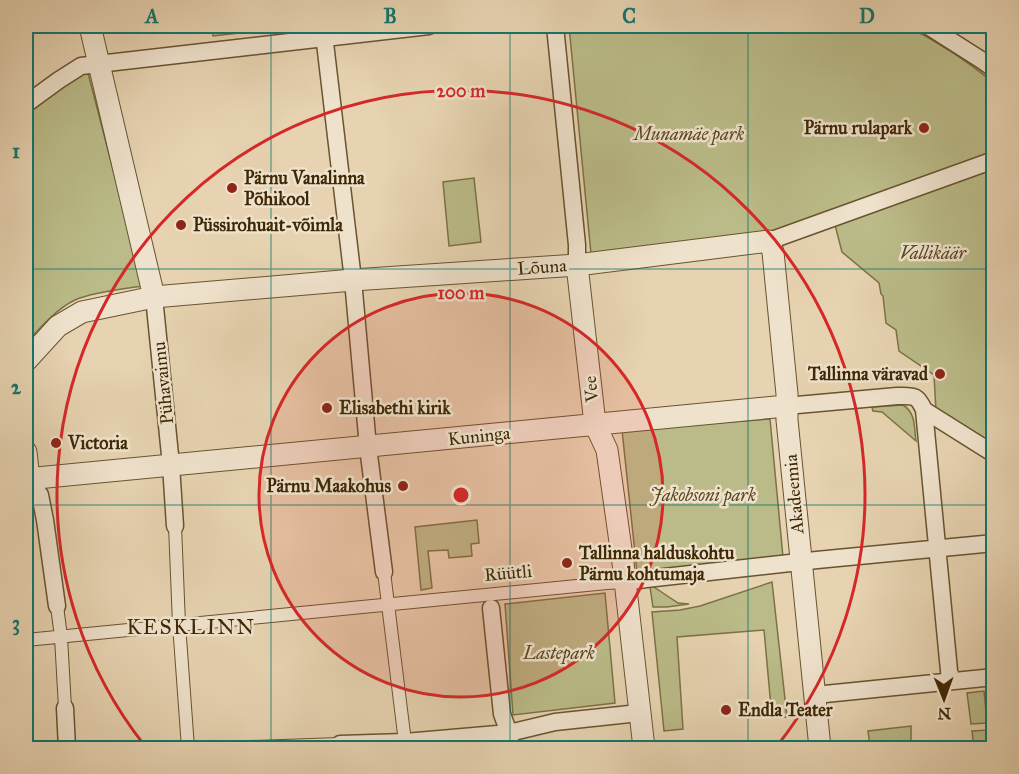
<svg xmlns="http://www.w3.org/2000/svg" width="1019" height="774" viewBox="0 0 1019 774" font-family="'IM FELL Great Primer',serif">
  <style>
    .green { fill: #babb88; stroke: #7c7246; stroke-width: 1.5 }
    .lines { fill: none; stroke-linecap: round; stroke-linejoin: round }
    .pedestrian-casing { stroke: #695330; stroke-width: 14 }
    .minor-casing { stroke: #695330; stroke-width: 19 }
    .tertiary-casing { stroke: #695330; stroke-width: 23 }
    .pedestrian { stroke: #efe2cc; stroke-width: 12 }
    .minor { stroke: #efe2cc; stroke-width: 16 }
    .tertiary { stroke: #efe2cc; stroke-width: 21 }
    .grid { fill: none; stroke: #0f766e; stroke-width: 1.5; stroke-opacity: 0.55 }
    .ring { fill: none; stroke: #d62828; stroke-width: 3 }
    .poi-dot { fill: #8f2418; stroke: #efe2cc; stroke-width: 2 }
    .labels { text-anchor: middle; stroke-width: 5; stroke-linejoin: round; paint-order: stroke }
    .poi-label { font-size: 18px; font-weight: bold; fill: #3f2805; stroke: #efe2cc; text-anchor: start }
    .park-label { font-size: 18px; font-style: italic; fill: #58451f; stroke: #efe2cc }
    .street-label { font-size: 18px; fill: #3f2805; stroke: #efe2cc }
    .quarter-label { font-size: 21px; letter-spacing: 1.5px; fill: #3f2805; stroke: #efe2cc }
    .centre { fill: #d62828; stroke: #efe2cc; stroke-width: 3 }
    .ring-label { font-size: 18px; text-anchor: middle; font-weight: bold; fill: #d62828; stroke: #efe2cc; stroke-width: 5; stroke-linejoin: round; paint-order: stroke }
    .neatline { fill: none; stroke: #0f766e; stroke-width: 2 }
    .grid-label { font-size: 20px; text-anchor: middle; font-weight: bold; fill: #0f766e }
  </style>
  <rect width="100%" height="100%" fill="#e7d3b1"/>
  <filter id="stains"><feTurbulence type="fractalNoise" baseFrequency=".00333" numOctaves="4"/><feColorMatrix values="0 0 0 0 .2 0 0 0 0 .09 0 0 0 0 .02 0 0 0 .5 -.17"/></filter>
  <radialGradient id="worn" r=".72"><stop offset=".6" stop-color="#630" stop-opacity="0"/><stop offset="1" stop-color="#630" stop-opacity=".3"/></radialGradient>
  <path class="green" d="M212 26H285V28L213 36Z
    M569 26H907C938 42 966 60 993 82V152L770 233 591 254Z
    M87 69 143 286C123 289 93 292 75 300 56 309 40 328 26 343V115Z
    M993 166V448L936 411 934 375 899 351 896 330 886 323 883 296 881 294 879 283 842 252 835 225Z
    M474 178 481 242 449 246 443 182Z
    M903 405C916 413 914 427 916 441L882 412 873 411 872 407Z
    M770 419 783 557 637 572 622 430Z
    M477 520 479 543 471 544 472 556 449 558 448 550 428 551 432 588 421 590 415 527Z
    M772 582 787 717 772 718 764 630 677 637 683 729 664 731 652 612 680 610 700 606Z
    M651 585 678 603 689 604 667 607H653L650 587Z
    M605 593 615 703 513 715 505 604Z
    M984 691 987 723 971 724 967 693Z
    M911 726V745L909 747 872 748 870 746 868 731Z
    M988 730 990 748H974L972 731Z"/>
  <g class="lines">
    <g class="pedestrian-casing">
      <path id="pedestrian" d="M175 526 179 624 188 748
        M384 572 405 742
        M57 606 61 637 65 708
        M26 640 607 583 625 582
        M223 748 340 744"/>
    </g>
    <g class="minor-casing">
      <path id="minor" d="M323 26 353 280 368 447 384 572
        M555 26 577 245V265
        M928 26 983 61 994 69
        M26 104 59 80 81 66 429 26
        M769 241 994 160
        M154 297 171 465 175 526
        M786 406 897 396C913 396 917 394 924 410L950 681
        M924 410 994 454
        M26 484 29 479 40 495 45 520 57 606
        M625 582 646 579 817 560 994 543
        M491 608 502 714 509 733 511 748
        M815 695 994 677
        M65 708 67 748
        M340 744 405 742 509 733 555 722 639 713"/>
    </g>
    <g class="tertiary-casing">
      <path id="tertiary" d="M90 26 154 297
        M577 265 595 424 607 450 623 563 644 748
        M26 361 58 326 82 312 154 297 353 280 577 265 769 241 773 252 787 394V420L820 748
        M26 452 29 479
        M26 479 786 406"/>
    </g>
    <use href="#pedestrian" class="pedestrian"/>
    <use href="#minor" class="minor"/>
    <use href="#tertiary" class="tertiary"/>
  </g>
  <path class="grid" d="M271 26V748M510 26V748M748 26V748M26 269H994M26 505H994"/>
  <circle cx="461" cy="495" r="202" fill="#d62828" fill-opacity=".12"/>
  <g class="ring">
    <circle cx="461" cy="495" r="202"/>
    <path d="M145 746A404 404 0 1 1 777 746"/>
  </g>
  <g class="poi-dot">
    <circle cx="924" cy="128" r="6"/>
    <circle cx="232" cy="188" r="6"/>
    <circle cx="181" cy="225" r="6"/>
    <circle cx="940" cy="374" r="6"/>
    <circle cx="327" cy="408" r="6"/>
    <circle cx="56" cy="443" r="6"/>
    <circle cx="403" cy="486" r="6"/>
    <circle cx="567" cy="563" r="6"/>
    <circle cx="726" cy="710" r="6"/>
  </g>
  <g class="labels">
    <g class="poi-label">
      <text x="912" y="134" text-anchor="end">Pärnu rulapark</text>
      <text x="244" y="184">Pärnu Vanalinna<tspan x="244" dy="21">Põhikool</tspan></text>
      <text x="193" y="231">Püssirohuait-võimla</text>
      <text x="928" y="380" text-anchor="end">Tallinna väravad</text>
      <text x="339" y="414">Elisabethi kirik</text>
      <text x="68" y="449">Victoria</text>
      <text x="391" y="492" text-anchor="end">Pärnu Maakohus</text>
      <text x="579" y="559">Tallinna halduskohtu<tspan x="579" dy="21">Pärnu kohtumaja</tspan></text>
      <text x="738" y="716">Endla Teater</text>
    </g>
    <g class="park-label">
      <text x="689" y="140">Munamäe park</text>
      <text x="933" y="259">Vallikäär</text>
      <text x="703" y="501">Jakobsoni park</text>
      <text x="559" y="659">Lastepark</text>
    </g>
    <g class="street-label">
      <text transform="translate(542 267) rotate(-4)" y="6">Lõuna</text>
      <text transform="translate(163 383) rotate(-96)" y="6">Pühavaimu</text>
      <text transform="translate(591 389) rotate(-96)" y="6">Vee</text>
      <text transform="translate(479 436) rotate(-6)" y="6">Kuninga</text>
      <text transform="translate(794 494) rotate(-95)" y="6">Akadeemia</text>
      <text transform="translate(508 573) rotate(-5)" y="6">Rüütli</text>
    </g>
    <g class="quarter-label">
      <text x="191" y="634">KESKLINN</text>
    </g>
  </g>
  <circle cx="461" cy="495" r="9" class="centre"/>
  <g class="ring-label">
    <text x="461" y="97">200 m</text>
    <text x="461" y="299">100 m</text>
  </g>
  <rect width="1019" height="774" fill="none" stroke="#e7d3b1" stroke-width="66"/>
  <g transform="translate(944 699) rotate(179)" stroke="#efe2cc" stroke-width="4.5" paint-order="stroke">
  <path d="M0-4.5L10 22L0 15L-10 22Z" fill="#3f2805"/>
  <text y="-9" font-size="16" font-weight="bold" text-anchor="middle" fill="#3f2805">N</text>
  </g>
  <rect x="33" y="33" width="953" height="708" class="neatline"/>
  <g class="grid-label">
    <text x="152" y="23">A</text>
    <text x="390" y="23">B</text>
    <text x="629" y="23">C</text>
    <text x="867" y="23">D</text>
    <text x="16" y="158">1</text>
    <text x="16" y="394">2</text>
    <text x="16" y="630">3</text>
  </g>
  <rect width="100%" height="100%" filter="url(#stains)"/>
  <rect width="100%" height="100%" fill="url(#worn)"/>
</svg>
